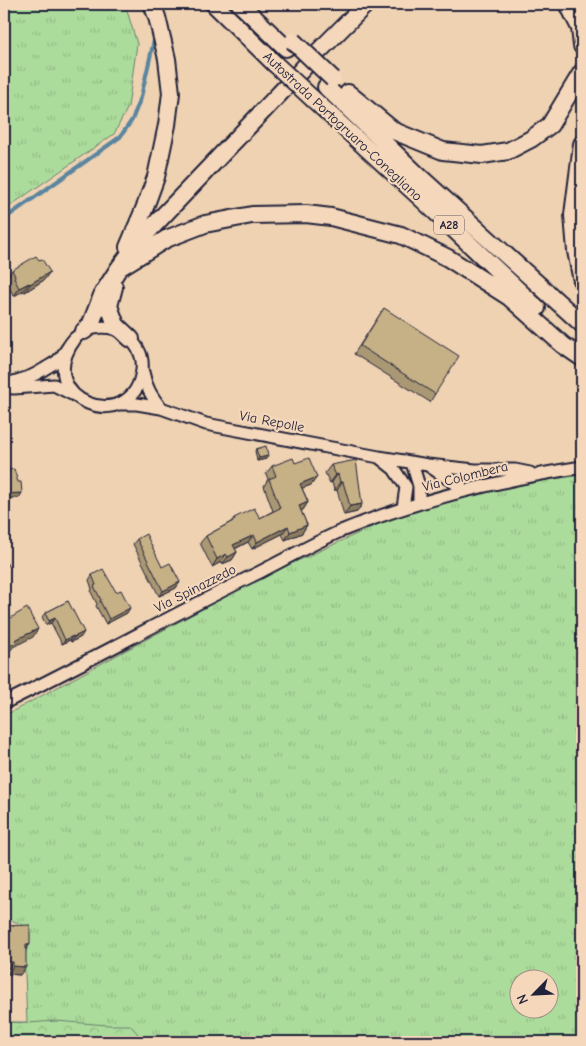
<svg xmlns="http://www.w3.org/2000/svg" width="586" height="1046" viewBox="0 0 586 1046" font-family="'Comic Neue',sans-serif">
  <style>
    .grass { fill: url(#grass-tufts); stroke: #677f6c; fill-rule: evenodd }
    .forest { fill: url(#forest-crowns); stroke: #677f6c }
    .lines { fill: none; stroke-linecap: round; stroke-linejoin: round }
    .stream { stroke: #5a859f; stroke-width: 4 }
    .tertiary-casing { stroke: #22223b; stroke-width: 15 }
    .motorway-casing { stroke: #22223b; stroke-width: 20 }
    .tertiary { stroke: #f5d8bb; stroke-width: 11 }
    .motorway { stroke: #f5d8bb; stroke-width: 16 }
    .motorway-bridge-casing { stroke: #22223b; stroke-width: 20; stroke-linecap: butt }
    .motorway-bridge { stroke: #f5d8bb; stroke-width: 16 }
    .wall { fill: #aa9773; stroke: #22223b }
    .shaded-wall { fill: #8b7b5e; stroke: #22223b }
    .building { fill: #c6b086; stroke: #22223b }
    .labels { text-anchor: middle; stroke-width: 4.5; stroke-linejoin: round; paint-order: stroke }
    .shield { fill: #f5d8bb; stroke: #615961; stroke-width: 1 }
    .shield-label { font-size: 12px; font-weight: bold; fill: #22223b }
    .street-label { font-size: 14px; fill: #22223b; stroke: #f5d8bb }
  </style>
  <defs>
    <pattern id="grass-tufts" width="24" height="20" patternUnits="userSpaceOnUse" patternTransform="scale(1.25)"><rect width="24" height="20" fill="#acdc9c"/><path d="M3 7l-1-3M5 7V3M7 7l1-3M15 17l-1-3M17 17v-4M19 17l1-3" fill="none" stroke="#94bc87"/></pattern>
    <pattern id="forest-crowns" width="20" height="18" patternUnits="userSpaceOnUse" patternTransform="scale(1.25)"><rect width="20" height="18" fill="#acdc9c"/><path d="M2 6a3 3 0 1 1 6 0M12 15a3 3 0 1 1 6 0" fill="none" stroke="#94bc87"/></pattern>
  </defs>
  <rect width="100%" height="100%" fill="#eed2b2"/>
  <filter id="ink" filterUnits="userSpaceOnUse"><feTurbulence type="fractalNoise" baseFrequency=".02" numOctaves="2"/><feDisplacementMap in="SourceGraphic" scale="10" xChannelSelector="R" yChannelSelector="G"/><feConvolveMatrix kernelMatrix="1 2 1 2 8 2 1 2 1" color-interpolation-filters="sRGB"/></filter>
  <g filter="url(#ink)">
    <path class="grass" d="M4 4H125L137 44 128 107 114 134 4 210Z
      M582 475V1042H4V1022H27L23 925 4 917V716L260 578 407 511 539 481ZM518 978H548V1008H518Z"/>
    <path class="forest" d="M56 1021 108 1025H130L145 1042H4V1022L27 1023Z"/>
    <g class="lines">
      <path class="stream" d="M161 13 164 4
        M4 219 120 137 132 120 141 97 155 36"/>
      <g class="tertiary-casing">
        <path id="tertiary" d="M143 372C146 387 151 396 161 408
          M4 385C12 382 21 380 29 377 35 375 41 371 46 368 49 366 53 364 56 362 64 356 68 345 75 338 88 326 110 323 124 334 136 343 144 355 142 370 134 438 29 401 75 339
          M8 387 14 388 54 385 72 394
          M118 404H137L161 408 206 424 379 457 428 465 475 470H515L530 473
          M380 458 394 469 406 487 403 508
          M412 463 419 486V503
          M429 466 465 490
          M4 703C90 661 174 614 260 572 287 558 314 543 341 531 419 499 500 480 582 467"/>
      </g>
      <g class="motorway-casing">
        <path id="motorway" d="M214 4 275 64
          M240 4 286 48
          M568 4 580 28 582 46
          M326 87 421 178 582 324
          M348 93 394 131 443 151 482 155 508 151 531 139 550 125 582 72
          M314 100 424 201 537 308
          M582 144 573 215 576 251 582 281
          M128 247 145 207 156 177 167 125 171 93 167 59 157 17 152 4
          M119 268 166 239 205 224 252 215 306 214 331 217 401 235 448 258 509 297 563 345 582 358
          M114 287 109 306 116 325 131 339
          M84 331 90 326 103 293 119 268 140 240 283 90 318 52 366 4"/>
      </g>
      <use href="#tertiary" class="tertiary"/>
      <use href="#motorway" class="motorway"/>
      <g class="motorway-bridge-casing">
        <path id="motorway-bridge" d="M293 41 333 79
          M275 64 314 100"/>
      </g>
      <use href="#motorway-bridge" class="motorway-bridge"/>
    </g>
    <path class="wall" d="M12 270 44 280 25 292 23 291 14 296 8 286 9 284 6 278Z
      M384 308 435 394 430 402 354 354Z
      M256 449 266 459 257 461 255 451Z
      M295 463 317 477 311 485 302 488 308 502 303 510 301 511 307 525 302 533 285 540 282 534 252 549 248 542 235 549 237 552 232 560 222 564 221 562 212 567 200 543 206 536 231 522 234 518H260L273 511 264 486 268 479 266 474 272 466Z
      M331 465 362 504 357 512 344 515 337 490H334L332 482 330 483 325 473Z
      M4 471 19 498H4Z
      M137 539 162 567 180 582 176 588 159 596 133 544Z
      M92 575 127 613 106 624 96 606 97 604 91 592 92 589 89 580Z
      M68 601 81 637 71 642 70 640 62 644 51 623 46 625 42 617 45 613Z
      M4 926 30 944 26 950 20 975 8 974 7 970H4Z"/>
    <path class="shaded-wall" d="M50 272 44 280 25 292 30 284Z
      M29 283 23 291 14 296 19 288Z
      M268 456 266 459 257 461 259 458Z
      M338 474 332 482 330 483 336 475Z
      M317 477 311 485 295 491 300 484Z
      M340 482H343L337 490H334Z
      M22 493 19 498H4V494Z
      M308 502 303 510 294 514 299 506Z
      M362 504 357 512 344 515 350 506Z
      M8 512 5 516 4 517V513Z
      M307 525 302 533 285 540 290 532Z
      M288 526 282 534 252 549 257 542Z
      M254 535 248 542 228 552 233 545Z
      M237 552 232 560 222 564 228 557Z
      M226 554 221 562 212 567 217 559Z
      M180 582 176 588 159 596 163 591Z
      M130 608 127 613 106 624 109 619Z
      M55 618 51 623 46 625 49 621Z
      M38 629 33 637 13 647 11 650 4 654V651L6 648 15 640Z
      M84 632 81 637 71 642 74 637Z
      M73 636 70 640 62 644 65 640Z
      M26 944H30L24 952Z
      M4 962H13L7 970H4Z
      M13 966 26 967 20 975 8 974Z"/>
    <path class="building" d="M36 256 39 260 42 259 50 272 30 284 29 283 19 288 14 278 15 276 12 270Z
      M384 308 459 356 435 394 360 346Z
      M266 446 268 456 259 458 256 449Z
      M293 458 295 463 309 458 317 477 300 484 308 502 299 506 307 525 290 532 288 526 257 542 254 535 233 545 237 552 228 557 226 554 217 559 206 536 235 520 234 518 254 508 260 518 280 508 269 479 276 476 272 466Z
      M356 460 362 504 350 506 343 482H340L338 474 336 475 331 465Z
      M14 469 18 482H21L22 493 4 494V484L8 483 4 471Z
      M4 498 8 512 4 513Z
      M146 534 162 567 170 563 180 582 163 591 137 539Z
      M4 558 8 566 4 568Z
      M103 569 116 592 121 590 130 608 109 619 100 601 101 600 94 586 96 585 92 575Z
      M68 601 84 632 74 637 73 636 65 640 55 618 49 621 45 613Z
      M27 608 38 629 15 640 17 642 6 648 4 644V622Z
      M30 925V944H26V967L13 966V962H4V926Z"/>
  </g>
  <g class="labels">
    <rect class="shield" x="434" y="215.5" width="30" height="19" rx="4"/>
    <g class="shield-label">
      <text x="449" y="229">A28</text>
    </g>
    <g class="street-label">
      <text transform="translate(343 126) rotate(43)" y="5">Autostrada Portogruaro-Conegliano</text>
      <text transform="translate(272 421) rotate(11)" y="5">Via Repolle</text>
      <text transform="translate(465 476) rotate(-14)" y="5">Via Colombera</text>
      <text transform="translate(195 588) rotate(-27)" y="5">Via Spinazzedo</text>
    </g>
  </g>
  <rect width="586" height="1046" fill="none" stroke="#f5d8bb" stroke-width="20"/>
  <rect x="10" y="10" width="566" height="1026" fill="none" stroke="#22223b" stroke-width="2" filter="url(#ink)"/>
  <g transform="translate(534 994) rotate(246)"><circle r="24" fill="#f5d8bb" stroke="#a18f88"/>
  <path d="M0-4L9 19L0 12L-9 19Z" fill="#22223b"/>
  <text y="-8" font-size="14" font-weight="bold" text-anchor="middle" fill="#22223b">N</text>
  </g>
</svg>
